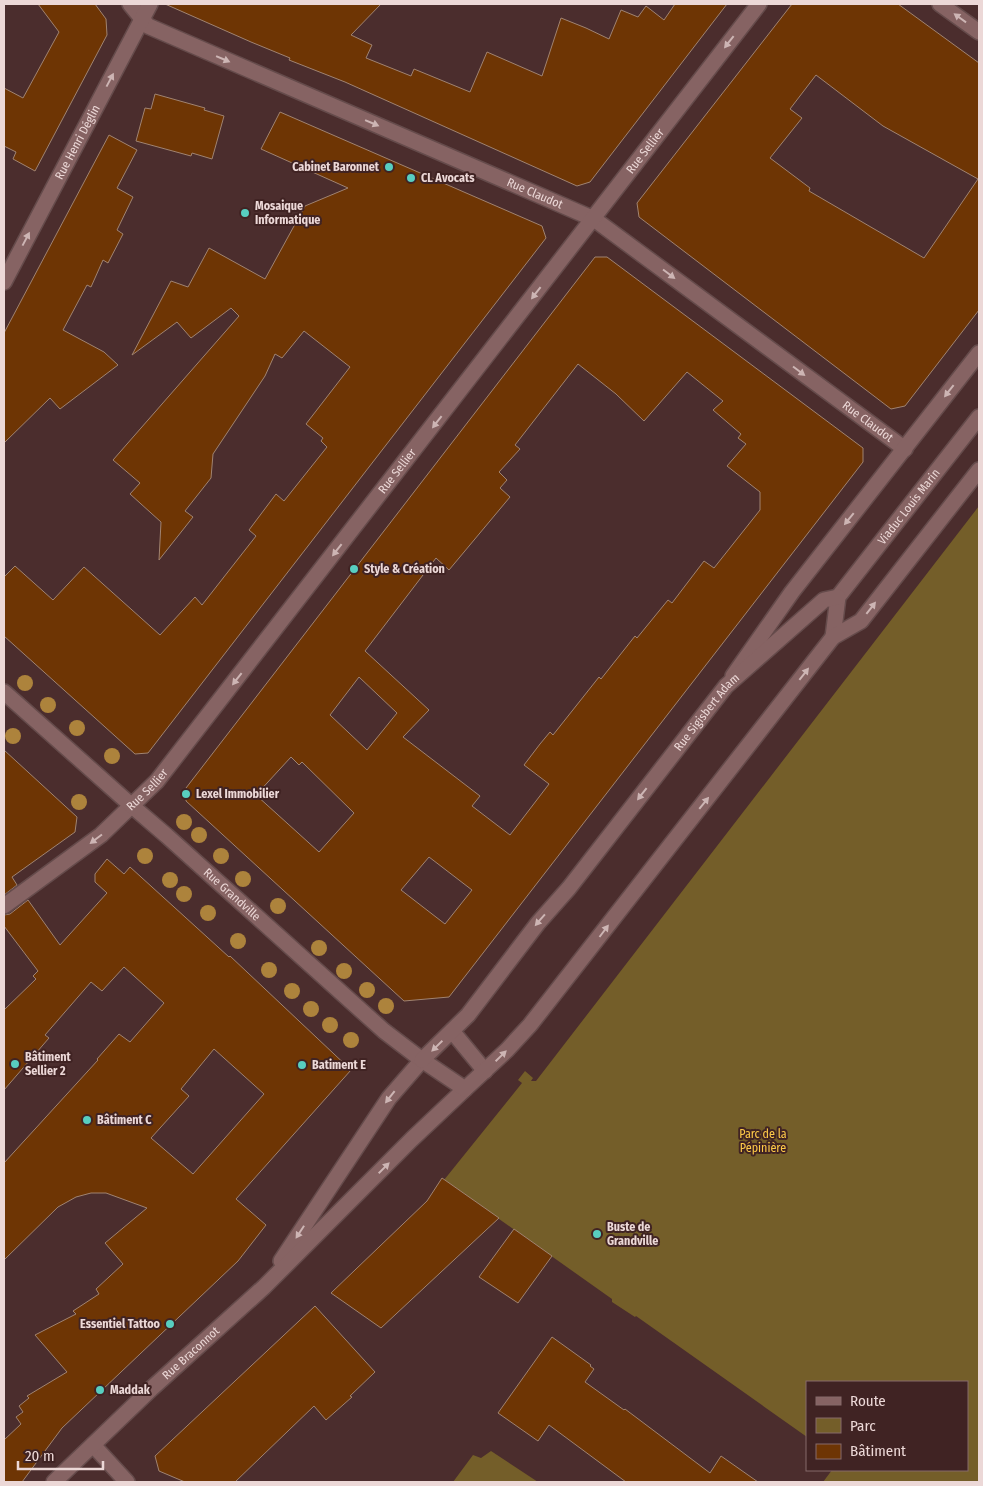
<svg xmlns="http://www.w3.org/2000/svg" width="983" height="1486" viewBox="0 0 983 1486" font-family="'Fira Sans Condensed',sans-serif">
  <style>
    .green { fill: #745e29 }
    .building { fill: #6e3504; stroke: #a08371; fill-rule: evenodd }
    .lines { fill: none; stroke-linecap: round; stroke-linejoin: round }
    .street-casing { stroke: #654b4b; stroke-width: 18 }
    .secondary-casing { stroke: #654b4b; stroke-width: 18 }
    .street { stroke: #866363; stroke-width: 15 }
    .secondary { stroke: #866363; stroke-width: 15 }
    .tree { fill: #ad833c }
    .oneway { fill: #cdb5b4 }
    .poi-dot { fill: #58cec0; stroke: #402323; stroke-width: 2 }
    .labels { text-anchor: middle; stroke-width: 4; stroke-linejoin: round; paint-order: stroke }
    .street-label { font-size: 12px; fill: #ecd8d7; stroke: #402323 }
    .poi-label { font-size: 12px; font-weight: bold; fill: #ecd8d7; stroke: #402323; text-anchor: start }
    .park-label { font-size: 12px; fill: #feca48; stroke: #402323 }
  </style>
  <rect width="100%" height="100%" fill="#4b2d2d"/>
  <path class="green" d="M979 506V1482H823L832 1470H967V1382H807V1437L636 1316 635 1317 612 1302V1299L444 1180 522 1083 518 1080 525 1071 533 1078 531 1081H536Z
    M491 1451 538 1482H453L473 1455 481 1458Z"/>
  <path class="building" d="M38 4H95L106 19 107 35 35 171 13 159 16 152 4 146V88L23 98 59 32Z
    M165 4H381L351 35 372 45 366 58 411 76 414 69 470 92 487 52 542 76 561 18 586 28 609 39 621 10 638 17 646 6 664 20 675 4H727L590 182 577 186 345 82 289 60 290 58 251 42Z
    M792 4H898L979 63V310L905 406 891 409 639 217 637 203ZM816 75 883 126 978 179 924 258 809 191 810 188 770 158 802 118 790 109Z
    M155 94 205 108 204 110 224 116 212 159 192 153 191 156 136 141 145 108 151 109Z
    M280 112 542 226 546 238 148 753 135 754 4 636V577L15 566 53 600 84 567 160 635 195 597 202 605 256 536 249 530 276 494 284 501 327 447 321 441 323 438 306 424 350 367 304 331 282 358 275 354 265 376 213 454 211 478 185 511 193 517 159 560 161 522 130 494 140 483 113 460 239 316 231 308 191 338 177 322 132 355 171 281 188 287 209 248 265 279 305 206 348 188 261 149Z
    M109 135 137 150 117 188 133 197 117 230 123 234 108 263 103 260 91 287 87 285 63 330 104 352 118 365 60 409 50 398 4 443V333Z
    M595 257H607L863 448V462L449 997 404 1001 186 801V788ZM578 364 616 394 644 421 687 372 723 401 713 410 741 434 738 438 746 444 727 466 760 492V510L714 568 704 561 672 603 668 600 637 638 635 636 601 679 599 677 553 735 550 732 540 744 524 765 549 784 510 835 472 806 480 796 403 737 429 710 365 651 436 558 449 570 510 497 500 488 507 480 499 472 520 449 515 445ZM359 677 397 713 367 750 330 715ZM291 757 299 765 302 762 354 813 319 852 256 795ZM429 857 472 890 445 924 401 890Z
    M4 750 77 817 75 832 12 877 17 885 4 895Z
    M107 859 124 874 130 867 229 957 230 956 351 1070 236 1199 266 1225 238 1261 62 1428 22 1482H4V1440L21 1424 16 1417 23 1412 19 1406 29 1398 27 1396 67 1372 35 1335 76 1314 73 1311 99 1294 96 1289 123 1264 105 1243 147 1208 106 1193H91L76 1197 58 1207 4 1260V1163L98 1060 97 1059 119 1034 130 1042 164 1003 124 967 102 991 91 982 45 1035 49 1038 4 1090V1010L36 979 33 976 38 971 4 926V915L10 914 28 900 60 945 107 893 95 882V874ZM214 1049 264 1094 193 1174 151 1138 189 1096 181 1089Z
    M442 1178 499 1218 381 1328 331 1293 427 1201Z
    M514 1229 552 1256 518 1303 479 1277Z
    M315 1306 375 1372 350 1396 352 1397 326 1420 314 1406 235 1482H185L159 1471 155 1456Z
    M552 1337 591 1365 590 1366 594 1369 585 1382 624 1410 625 1409 710 1473 721 1456 758 1482H626L549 1425 538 1441 498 1413Z"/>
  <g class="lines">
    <g class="street-casing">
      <g id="street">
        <path id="s1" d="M130 4 148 26 594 219 905 449"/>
        <path d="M940 4 979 32"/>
        <path id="s2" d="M4 282 150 4"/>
        <path d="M733 676 792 592 979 353"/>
        <path id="s3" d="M4 906 101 835 157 781 759 4"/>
        <path d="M452 1031 485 1071"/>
        <path d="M281 1261 389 1098 422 1060"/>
        <path d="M93 1445 127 1482"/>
        <path id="s4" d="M54 1482 151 1389 264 1287 412 1139 465 1089"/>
      </g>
    </g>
    <g class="secondary-casing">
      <g id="secondary">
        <path id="s5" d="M833 637 838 597 979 417"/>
        <path id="s6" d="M4 692 132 806 167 836 384 1031 422 1060 465 1089 507 1050 530 1025 833 637 861 621 979 470"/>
        <path id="s7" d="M422 1060 468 1015 538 923 569 888 726 686 824 600 838 597"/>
      </g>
    </g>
    <use href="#street" class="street"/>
    <use href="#secondary" class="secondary"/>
  </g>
  <g class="tree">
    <circle cx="25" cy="683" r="8"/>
    <circle cx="48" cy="705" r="8"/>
    <circle cx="77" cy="728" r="8"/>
    <circle cx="13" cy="736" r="8"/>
    <circle cx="112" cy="756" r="8"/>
    <circle cx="79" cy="802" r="8"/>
    <circle cx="184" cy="822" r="8"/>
    <circle cx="199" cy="835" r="8"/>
    <circle cx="145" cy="856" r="8"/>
    <circle cx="221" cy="856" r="8"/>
    <circle cx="243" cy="879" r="8"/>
    <circle cx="170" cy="880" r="8"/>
    <circle cx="184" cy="894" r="8"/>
    <circle cx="278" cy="906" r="8"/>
    <circle cx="208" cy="913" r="8"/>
    <circle cx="238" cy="941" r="8"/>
    <circle cx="319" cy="948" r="8"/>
    <circle cx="269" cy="970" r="8"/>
    <circle cx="344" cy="971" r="8"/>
    <circle cx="367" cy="990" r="8"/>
    <circle cx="292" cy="991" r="8"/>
    <circle cx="386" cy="1006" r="8"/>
    <circle cx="311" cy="1009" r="8"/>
    <circle cx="330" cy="1025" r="8"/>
    <circle cx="351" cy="1040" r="8"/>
  </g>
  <defs><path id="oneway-solid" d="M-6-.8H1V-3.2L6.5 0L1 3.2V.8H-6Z" transform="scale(1.25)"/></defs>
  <g class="oneway">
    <use href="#oneway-solid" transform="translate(960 18) rotate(-144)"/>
    <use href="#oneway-solid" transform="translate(729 42) rotate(128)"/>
    <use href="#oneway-solid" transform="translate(223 59) rotate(23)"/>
    <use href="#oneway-solid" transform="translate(110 80) rotate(-62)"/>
    <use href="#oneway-solid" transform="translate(372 123) rotate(23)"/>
    <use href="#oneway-solid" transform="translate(26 239) rotate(-62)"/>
    <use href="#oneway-solid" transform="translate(669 274) rotate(37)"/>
    <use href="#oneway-solid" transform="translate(536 293) rotate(128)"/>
    <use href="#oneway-solid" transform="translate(799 371) rotate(37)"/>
    <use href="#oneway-solid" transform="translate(949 391) rotate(128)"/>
    <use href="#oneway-solid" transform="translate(437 422) rotate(128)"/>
    <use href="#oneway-solid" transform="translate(849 519) rotate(129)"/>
    <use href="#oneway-solid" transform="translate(337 550) rotate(128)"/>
    <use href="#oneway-solid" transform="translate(871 608) rotate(-52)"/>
    <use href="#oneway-solid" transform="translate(804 674) rotate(-52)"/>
    <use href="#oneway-solid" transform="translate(237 679) rotate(128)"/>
    <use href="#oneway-solid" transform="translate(642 794) rotate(128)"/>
    <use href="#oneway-solid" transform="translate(704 803) rotate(-51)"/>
    <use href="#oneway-solid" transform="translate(96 839) rotate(143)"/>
    <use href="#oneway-solid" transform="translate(540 920) rotate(131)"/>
    <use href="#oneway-solid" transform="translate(604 931) rotate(-53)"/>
    <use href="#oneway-solid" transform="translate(437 1046) rotate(136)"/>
    <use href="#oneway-solid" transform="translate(501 1056) rotate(-44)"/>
    <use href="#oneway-solid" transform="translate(390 1097) rotate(128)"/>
    <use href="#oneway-solid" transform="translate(384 1168) rotate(-45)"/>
    <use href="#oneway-solid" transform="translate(300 1232) rotate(123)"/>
  </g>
  <g class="poi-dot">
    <circle cx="389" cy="167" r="5"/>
    <circle cx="411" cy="178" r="5"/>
    <circle cx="245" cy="213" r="5"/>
    <circle cx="354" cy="569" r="5"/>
    <circle cx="186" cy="794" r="5"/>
    <circle cx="15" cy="1064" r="5"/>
    <circle cx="302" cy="1065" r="5"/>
    <circle cx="87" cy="1120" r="5"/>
    <circle cx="597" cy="1234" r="5"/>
    <circle cx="170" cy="1324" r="5"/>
    <circle cx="100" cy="1390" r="5"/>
  </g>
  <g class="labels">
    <g class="street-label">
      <text dy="4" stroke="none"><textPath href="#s2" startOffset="158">Rue Henri Déglin</textPath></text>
      <text dy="4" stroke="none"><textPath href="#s3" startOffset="995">Rue Sellier</textPath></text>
      <text dy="4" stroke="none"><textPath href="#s1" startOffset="450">Rue Claudot</textPath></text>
      <text dy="4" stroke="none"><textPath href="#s1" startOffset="855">Rue Claudot</textPath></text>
      <text dy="4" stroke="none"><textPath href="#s3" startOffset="590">Rue Sellier</textPath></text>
      <text dy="4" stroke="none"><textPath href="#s5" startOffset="155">Viaduc Louis Marin</textPath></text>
      <text dy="4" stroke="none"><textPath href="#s7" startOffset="450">Rue Sigisbert Adam</textPath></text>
      <text dy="4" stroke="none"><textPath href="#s3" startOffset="185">Rue Sellier</textPath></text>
      <text dy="4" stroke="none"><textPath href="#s6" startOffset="305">Rue Grandville</textPath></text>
      <text dy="4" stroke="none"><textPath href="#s4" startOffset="188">Rue Braconnot</textPath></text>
    </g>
    <g class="poi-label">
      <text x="379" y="171" text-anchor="end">Cabinet Baronnet</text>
      <text x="421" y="182">CL Avocats</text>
      <text x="255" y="210">Mosaique<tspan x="255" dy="14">Informatique</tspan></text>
      <text x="364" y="573">Style &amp; Création</text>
      <text x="196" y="798">Lexel Immobilier</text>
      <text x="25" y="1061">Bâtiment<tspan x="25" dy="14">Sellier 2</tspan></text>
      <text x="312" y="1069">Batiment E</text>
      <text x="97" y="1124">Bâtiment C</text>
      <text x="607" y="1231">Buste de<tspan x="607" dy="14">Grandville</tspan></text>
      <text x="160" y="1328" text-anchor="end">Essentiel Tattoo</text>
      <text x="110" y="1394">Maddak</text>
    </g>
    <g class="park-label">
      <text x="763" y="1138">Parc de la<tspan x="763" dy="14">Pépinière</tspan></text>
    </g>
  </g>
  <rect width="983" height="1486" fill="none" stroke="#ecd8d7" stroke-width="10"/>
  <rect x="806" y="1381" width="162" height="90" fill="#402323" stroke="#856b6b"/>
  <rect x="816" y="1397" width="25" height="8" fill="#866363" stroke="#856b6b"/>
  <text x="850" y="1406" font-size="15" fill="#ecd8d7">Route</text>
  <rect x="816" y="1418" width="25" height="15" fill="#745e29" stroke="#856b6b"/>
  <text x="850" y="1431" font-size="15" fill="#ecd8d7">Parc</text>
  <rect x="816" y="1444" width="25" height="15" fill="#6e3504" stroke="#856b6b"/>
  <text x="850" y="1456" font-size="15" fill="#ecd8d7">Bâtiment</text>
  <path d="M18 1461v8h85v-8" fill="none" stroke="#ecd8d7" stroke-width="2.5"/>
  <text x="25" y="1461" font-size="15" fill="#ecd8d7" stroke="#402323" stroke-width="4" paint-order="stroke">20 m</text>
</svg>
